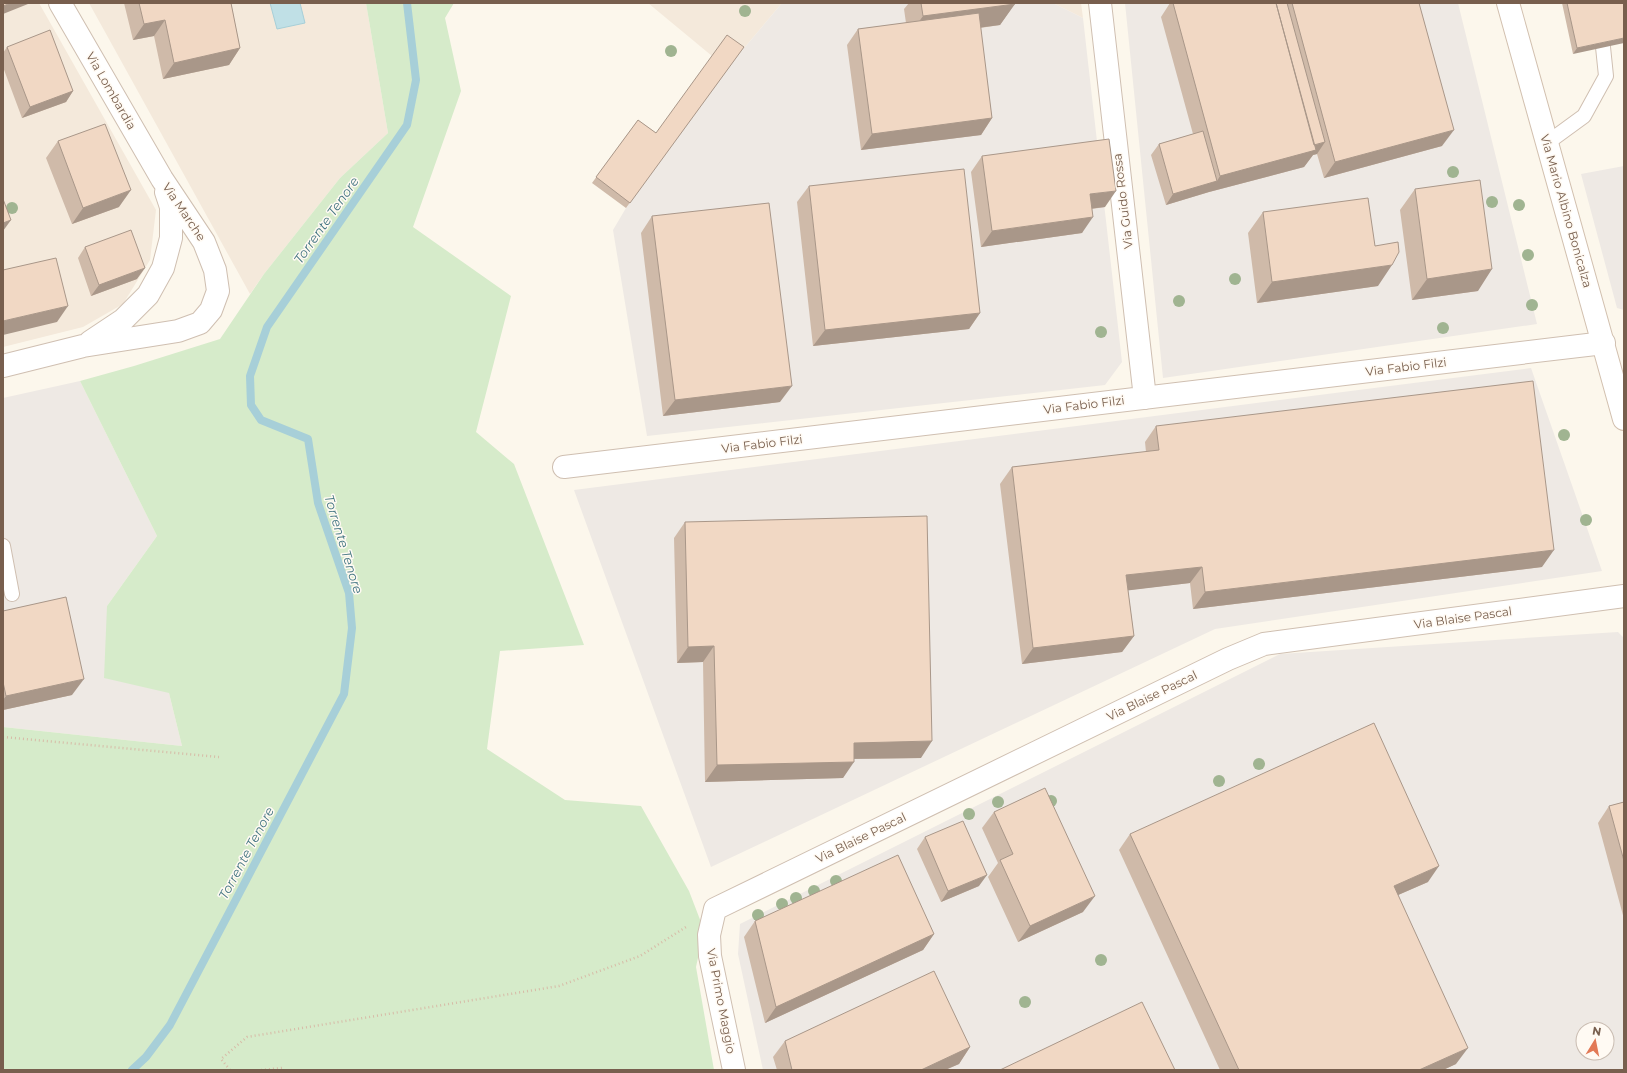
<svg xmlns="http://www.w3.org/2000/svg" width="1627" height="1073" viewBox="0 0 1627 1073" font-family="Montserrat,sans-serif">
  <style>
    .residential { fill: #f4e9db }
    .industrial { fill: #eee9e4; fill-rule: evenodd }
    .green { fill: #d6ebca }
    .water { fill: #c0e0e6; stroke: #a7cfd8 }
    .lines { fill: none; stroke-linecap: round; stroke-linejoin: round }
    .stream { stroke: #a7cfd8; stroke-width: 8 }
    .lane-casing { stroke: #cfbfb1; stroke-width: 16 }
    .street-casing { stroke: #cfbfb1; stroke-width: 24 }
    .secondary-casing { stroke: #d2c0af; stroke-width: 24 }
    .path { stroke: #d7bba7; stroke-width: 2.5; stroke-dasharray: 1 3; stroke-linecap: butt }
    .lane { stroke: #fff; stroke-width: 14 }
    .street { stroke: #fff; stroke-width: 22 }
    .secondary { stroke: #fff; stroke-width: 22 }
    .tree { fill: #a0b491 }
    .wall { fill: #cfbaa9 }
    .shaded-wall { fill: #a99789 }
    .building { fill: #f1d8c4; stroke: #a99789 }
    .labels { text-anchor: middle; stroke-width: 3; stroke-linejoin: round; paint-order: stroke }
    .street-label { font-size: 12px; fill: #785f4e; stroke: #fffaf3 }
    .water-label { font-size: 13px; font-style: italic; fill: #457783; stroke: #fffaf3 }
  </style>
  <rect width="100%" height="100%" fill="#fcf7ec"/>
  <path class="residential" d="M3 3H39L156 210 150 260 123 304 83 327 3 347Z
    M89 3H366L388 133 340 178 264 274 250 294Z
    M648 3H782L740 53 712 56Z
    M1053 3H1081L1083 18Z"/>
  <path class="industrial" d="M782 3H1053L1083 18 1122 362 1105 385 647 436 613 230 626 208 740 53Z
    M1125 3H1458L1537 324 1163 378Z
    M1624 166V310L1617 308 1581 174Z
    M1531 368 1602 571 1215 629 711 867 574 490Z
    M80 381 157 536 107 606 169 693 182 746 3 727V398Z
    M1618 632 1624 638V1070H763L738 954 740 924 1280 654ZM1583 1029H1607V1053H1583Z"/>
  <path class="green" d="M366 3H454L445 18 461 91 413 227 511 296 476 432 514 464 584 645 500 651 487 749 565 800 641 806 689 891 704 930 696 967 714 1070H3V727L182 746 169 693 104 678 107 606 157 536 80 381 134 366 220 339 264 274 340 178 388 133Z"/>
  <path class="water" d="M270 3H300L305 23 277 29Z"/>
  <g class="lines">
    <path class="stream" d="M132 1070 146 1057 170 1025 344 694 352 628 349 593 318 503 308 439 261 420 251 405 250 376 267 327 407 125 416 80 407 3"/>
    <g class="lane-casing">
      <path id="lane" d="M1547 143 1584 116 1606 76 1603 47
        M3 546 12 594"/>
    </g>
    <g class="street-casing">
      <path id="street" d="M1100 3 1145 398
        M90 342 123 320 148 295 163 268 171 238V207L166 192
        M3 366 83 346 178 331 200 323 211 310 218 291 215 270 204 242 162 179 60 3
        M564 467 1604 343
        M734 1070 710 956 709 935 715 909 1228 659 1264 644 1624 596"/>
    </g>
    <g class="secondary-casing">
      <path id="secondary" d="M1508 3 1624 419"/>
    </g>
    <path class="path" d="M3 737 219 757
      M230 1070 221 1059 247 1037 559 986 640 956 686 927
      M261 1070 282 1068 281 1070"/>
    <use href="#lane" class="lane"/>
    <use href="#street" class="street"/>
    <use href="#secondary" class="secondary"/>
  </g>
  <g class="tree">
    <circle cx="745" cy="11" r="6"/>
    <circle cx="671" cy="51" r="6"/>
    <circle cx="1453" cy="172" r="6"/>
    <circle cx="1492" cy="202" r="6"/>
    <circle cx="1519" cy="205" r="6"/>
    <circle cx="12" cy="208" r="6"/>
    <circle cx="1528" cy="255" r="6"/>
    <circle cx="1235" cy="279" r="6"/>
    <circle cx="1179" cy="301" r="6"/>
    <circle cx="1532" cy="305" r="6"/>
    <circle cx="1443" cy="328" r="6"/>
    <circle cx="1101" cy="332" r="6"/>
    <circle cx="1564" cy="435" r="6"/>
    <circle cx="1586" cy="520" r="6"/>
    <circle cx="1259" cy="764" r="6"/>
    <circle cx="1219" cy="781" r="6"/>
    <circle cx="1051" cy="801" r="6"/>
    <circle cx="998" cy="802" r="6"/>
    <circle cx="969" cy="814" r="6"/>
    <circle cx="836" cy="881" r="6"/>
    <circle cx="814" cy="891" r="6"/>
    <circle cx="796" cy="898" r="6"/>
    <circle cx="782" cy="904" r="6"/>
    <circle cx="758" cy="915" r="6"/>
    <circle cx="1101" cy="960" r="6"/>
    <circle cx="1025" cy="1002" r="6"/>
  </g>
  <path class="wall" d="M124 3H231L240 48 229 65 163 79 154 36 133 40Z
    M909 3H1015L1000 25 980 28 992 118 981 135 861 150 847 45 858 29 906 23 904 9Z
    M1170 3H1419L1442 146 1324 178 1317 154 1313 155 1304 167 1209 192 1166 205 1151 155 1159 144 1193 134 1161 17Z
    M1562 3H1624L1573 54Z
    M7 47 73 91 66 102 22 118 3 67V53Z
    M744 47 626 208 592 183 638 120 656 133Z
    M58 141 119 207 72 224 46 158Z
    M982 156 1105 207 1092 209 1082 233 981 247 971 172Z
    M809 186 980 313 969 329 813 346 797 202Z
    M1415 189 1478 291 1412 300 1400 210Z
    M1263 212 1375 246 1378 286 1257 303 1248 233Z
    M652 216 780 402 663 416 641 233Z
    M85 247 137 279 91 296 78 258Z
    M1156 426 1542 567 1193 609 1190 583 1128 590 1134 636 1122 652 1022 664 1000 484 1012 467 1146 452 1145 442Z
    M685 522 921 758 854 759 843 778 705 782 703 662 677 663 674 538Z
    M3 611 72 695 3 710Z
    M1624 802V919L1598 823 1609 806Z
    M994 812 1083 912 1018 942 988 877 998 863 982 828Z
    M1130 834 1428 882 1398 895 1456 1064 1443 1070H1220L1119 850Z
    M925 837 979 886 941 902 917 849Z
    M755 921 934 934 923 950 765 1023 744 937Z
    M785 1041 970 1047 959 1064 945 1070H777L773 1057Z"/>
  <path class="shaded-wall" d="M11 3H29L28 4 3 14V6Z
    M1015 4 1000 25 908 37 923 16Z
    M165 20 154 36 133 40 144 24Z
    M1624 38V43L1573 54 1577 48Z
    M240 48 229 65 163 79 174 63Z
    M73 91 66 102 22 118 30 107Z
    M992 118 981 135 861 150 872 134Z
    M1454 130 1442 146 1324 178 1335 162Z
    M1325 142 1317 154 1313 155 1304 167 1209 192 1166 205 1173 194 1217 181 1220 176 1310 147Z
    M131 190 119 207 72 224 83 208Z
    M1116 191 1105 207 1079 210 1090 194Z
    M1093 217 1082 233 981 247 992 231Z
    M11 220 3 231V223Z
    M1392 265 1378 286 1257 303 1272 282Z
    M145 268 137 279 91 296 99 285Z
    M1492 269 1478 291 1412 300 1427 279Z
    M68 306 57 322 3 335V321Z
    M980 313 969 329 813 346 825 330Z
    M792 386 780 402 663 416 675 400Z
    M1554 550 1542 567 1193 609 1205 592Z
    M1202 567 1190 583 1115 592 1126 575Z
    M1134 636 1122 652 1022 664 1033 648Z
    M714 646 703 662 677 663 688 647Z
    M84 679 72 695 3 710V700L6 696Z
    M932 741 921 758 842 759 854 743Z
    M854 762 843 778 705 782 717 765Z
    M1439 866 1428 882 1382 902 1394 886Z
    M987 875 979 886 941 902 948 891Z
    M1095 896 1083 912 1018 942 1030 926Z
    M934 934 923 950 765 1023 776 1007Z
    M970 1047 959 1064 945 1070H921Z
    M1468 1048 1456 1064 1443 1070H1419Z"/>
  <path class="building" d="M3 3H11L3 6Z
    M139 3H231L240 48 174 63 165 20 144 24Z
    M921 3H1015V4L923 16Z
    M1173 3H1276L1316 150 1220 176Z
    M1276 3H1287L1325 142 1314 145Z
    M1292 3H1419L1454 130 1335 162Z
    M1567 3H1624V38L1577 48Z
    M979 13 992 118 872 134 858 29Z
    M50 30 73 91 30 107 7 47Z
    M727 35 744 47 630 203 596 177 638 120 656 133Z
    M105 124 131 190 83 208 58 141Z
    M1203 131 1217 181 1173 194 1159 144Z
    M1109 139 1116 191 1090 194 1093 217 992 231 982 156Z
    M964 169 980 313 825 330 809 186Z
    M1480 180 1492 269 1427 279 1415 189Z
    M1368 198 1375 246 1398 242 1399 252 1392 265 1272 282 1263 212Z
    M3 199 11 220 3 223Z
    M769 203 792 386 675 400 652 216Z
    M131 230 145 268 99 285 85 247Z
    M56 258 68 306 3 321V270Z
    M1533 381 1554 550 1205 592 1202 567 1126 575 1134 636 1033 648 1012 467 1159 450 1156 426Z
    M927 516 932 741 854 743V762L717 765 714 646 688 647 685 522Z
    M66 597 84 679 6 696 3 682V611Z
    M1374 723 1439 866 1394 886 1468 1048 1419 1070H1239L1130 834Z
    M1045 788 1095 896 1030 926 1000 860 1013 854 994 812Z
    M1624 802V861L1609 806Z
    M963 821 987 875 948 891 925 837Z
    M898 855 934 934 776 1007 755 921Z
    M934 971 970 1047 921 1070H792L785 1041Z
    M1142 1002 1175 1070H1000Z"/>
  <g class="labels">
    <g class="street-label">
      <text transform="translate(111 91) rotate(60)" y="4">Via Lombardia</text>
      <text transform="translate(1123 201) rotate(-97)" y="4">Via Guido Rossa</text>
      <text transform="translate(1566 211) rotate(74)" y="4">Via Mario Albino Bonicalza</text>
      <text transform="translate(184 212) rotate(56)" y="4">Via Marche</text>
      <text transform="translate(1406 367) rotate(-7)" y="4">Via Fabio Filzi</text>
      <text transform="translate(1084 405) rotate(-7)" y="4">Via Fabio Filzi</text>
      <text transform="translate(762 444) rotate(-7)" y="4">Via Fabio Filzi</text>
      <text transform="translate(1463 618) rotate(-8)" y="4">Via Blaise Pascal</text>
      <text transform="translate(1152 696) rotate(-26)" y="4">Via Blaise Pascal</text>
      <text transform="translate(861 838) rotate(-26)" y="4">Via Blaise Pascal</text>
      <text transform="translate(721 1001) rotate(79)" y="4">Via Primo Maggio</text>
    </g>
    <g class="water-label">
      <text transform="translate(326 220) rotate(-55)" y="5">Torrente Tenore</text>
      <text transform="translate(344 544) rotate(73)" y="5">Torrente Tenore</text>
      <text transform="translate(246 853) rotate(-62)" y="5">Torrente Tenore</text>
    </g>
  </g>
  <rect width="1627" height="1073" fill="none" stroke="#785f4e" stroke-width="8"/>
  <g transform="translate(1595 1041) rotate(10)"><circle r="19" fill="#fffaf3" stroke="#c9bcb1"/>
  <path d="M0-3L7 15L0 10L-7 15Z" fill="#e27956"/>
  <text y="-6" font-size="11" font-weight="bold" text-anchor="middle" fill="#785f4e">N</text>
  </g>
</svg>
